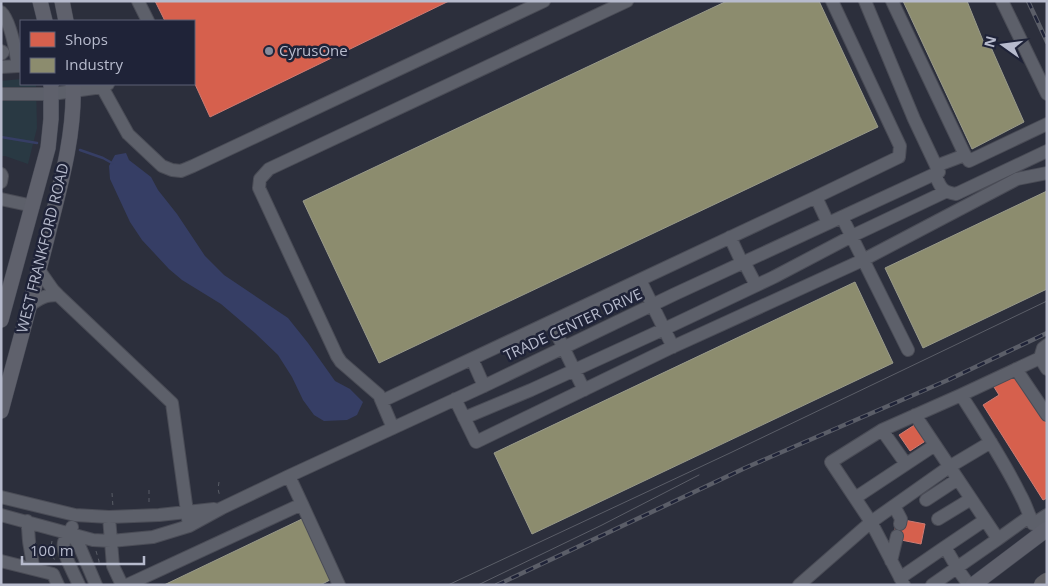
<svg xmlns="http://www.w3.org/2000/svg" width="1048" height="586" viewBox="0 0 1048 586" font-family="'Open Sans',sans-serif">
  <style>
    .green { fill: #293943 }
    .water { fill: #363e65 }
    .shops { fill: #d6604d; stroke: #cd7b73 }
    .industry { fill: #8c8c6e; stroke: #999a8a }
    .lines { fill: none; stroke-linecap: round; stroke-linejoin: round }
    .stream { stroke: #363e65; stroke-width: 2.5 }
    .minor-casing { stroke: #4a4c56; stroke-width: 14 }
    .major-casing { stroke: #474a56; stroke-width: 16 }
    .highway-casing { stroke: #494c57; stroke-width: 19 }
    .path { stroke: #595d66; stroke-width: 1; stroke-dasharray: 4 4; stroke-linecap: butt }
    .minor { stroke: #5d606a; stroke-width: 12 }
    .major { stroke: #5f616c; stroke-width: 15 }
    .highway { stroke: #5e5e63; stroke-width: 18 }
    .tram { stroke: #5b5e68; stroke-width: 1 }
    .rail-casing { stroke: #5b5e68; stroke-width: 4.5 }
    .rail { stroke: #1f2338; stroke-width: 2.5; stroke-dasharray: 8; stroke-linecap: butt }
    .poi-dot { fill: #868a9a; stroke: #1f2338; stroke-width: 2 }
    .labels { text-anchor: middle; stroke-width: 5; stroke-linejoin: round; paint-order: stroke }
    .poi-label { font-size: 15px; fill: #b7bbcd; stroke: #1f2338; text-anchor: start }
    .street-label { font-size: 15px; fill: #b7bbcd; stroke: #1f2338 }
  </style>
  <rect width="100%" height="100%" fill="#2c2f3c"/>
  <path class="green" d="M21 79V84H36L37 128 28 164 5 156H1V81Z"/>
  <path class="water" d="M126 153 129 160 151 177 158 190 177 214 205 256 224 275 288 318 308 343 335 381 350 389 363 402 357 415 347 420 324 421 314 415 303 400 292 377 278 355 255 333 221 304 182 280 169 269 142 240 130 222 110 179 109 166 115 155Z"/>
  <path class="shops" d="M155 1H449L210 117 194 82V21H165Z
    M1015 374 1047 424V498L1043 500 983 405 999 395 994 387Z
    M916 424 927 440 910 451 899 435Z
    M904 520 925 524 921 544 901 540 894 535 896 524Z"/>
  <path class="industry" d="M727 1H819L878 127 379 363 303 201Z
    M903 1H967L986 48 990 45 1024 122 972 149Z
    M1047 191V289L923 348 885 268Z
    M855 282 893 363 532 534 494 453Z
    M302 519 330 580 320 585H164Z"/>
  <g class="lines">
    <path class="stream" d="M1 137 37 143
      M80 150 103 158 112 163"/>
    <g class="minor-casing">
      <path id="minor" d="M138 1 148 21
        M892 1 965 155
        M1002 1 1047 94
        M1 12C11 21 16 53 18 66L1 67
        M1 51 3 52 1 54
        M102 87 128 134 162 166 172 170 181 171 193 166 544 1
        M1 94H52L102 87 108 84
        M936 166 965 155 969 161 1047 124
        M1 174 2 176 1 182
        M935 174C940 186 941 192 956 194L1047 151
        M1 199 33 206
        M842 217 908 350
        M828 223 816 197 899 157 900 146 832 1
        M730 237 742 263
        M744 262 756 285
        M640 280 673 347
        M58 295 172 403 189 526
        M30 305C40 298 45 295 58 295L53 290 39 270
        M551 322 584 390
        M1040 358 1043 348 1047 345
        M472 359 484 386
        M1016 369 1047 415
        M961 395C982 428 1004 461 1021 496 1026 505 1029 515 1033 524L1047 515
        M455 399 476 442 668 349 863 260 1017 179 1047 173
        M382 401 816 197
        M915 415 998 539 932 585
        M464 418 531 390 675 324 774 277 852 236 945 192
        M393 428 379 395 341 362 337 356 259 188 260 179 269 169 627 1
        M882 430 906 464
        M1 497 75 515 109 517 159 515 214 509
        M855 498 935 445
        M926 500 958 479
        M302 504 339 585
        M894 506 901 519 900 524
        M1 515 93 540 111 541 153 537 189 526 222 508 289 476 484 386 675 294 939 172 914 119 865 1
        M109 517 113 566 122 585
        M938 519 971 499
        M27 521C29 530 28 539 30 547 31 555 33 561 33 569
        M72 527C70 534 66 537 64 542 61 552 75 575 79 585
        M70 533 79 545 96 585
        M998 539 1030 516
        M1 561 53 574 58 585
        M891 561 897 536
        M900 578 945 547
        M127 585 302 504 289 476
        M799 585 871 522 831 462 882 430 961 395 1040 358 1047 369
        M904 585 871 522 949 467 991 442
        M969 585 959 571 945 547 985 520"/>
    </g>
    <g class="major-casing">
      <path id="major" d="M40 1 45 21
        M62 1 66 21
        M1 320 48 148 51 119V84
        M1 411C17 351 34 291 49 230 61 183 75 133 73 84
        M973 585 1047 529"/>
    </g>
    <g class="highway-casing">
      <path id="highway" d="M1043 585 1047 582"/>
    </g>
    <path class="path" d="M219 482 218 489 220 497
      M149 490V503
      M112 493 113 507
      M52 541 50 552 56 562
      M96 551 99 561V564"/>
    <use href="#minor" class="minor"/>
    <use href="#major" class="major"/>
    <use href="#highway" class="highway"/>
    <path class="tram" d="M448 585 730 453 1047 301
      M478 585 602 525 699 475"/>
    <g class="rail-casing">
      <path id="rail" d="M1028 1 1047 42
        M497 585 745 468 948 380 1047 333"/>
    </g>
    <use href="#rail" class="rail"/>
  </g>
  <circle class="poi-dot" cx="269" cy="51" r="5"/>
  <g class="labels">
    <g class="poi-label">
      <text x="279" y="56">CyrusOne</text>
    </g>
    <g class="street-label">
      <text transform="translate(43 248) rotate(-76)" y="5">WEST FRANKFORD ROAD</text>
      <text transform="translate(573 325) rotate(-25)" y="5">TRADE CENTER DRIVE</text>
    </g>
  </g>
  <rect width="1048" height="586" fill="none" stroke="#b7bbcd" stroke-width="5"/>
  <rect x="20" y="20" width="175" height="65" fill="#1f2338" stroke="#5c6074"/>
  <rect x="30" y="32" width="25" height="15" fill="#d6604d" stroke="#5c6074"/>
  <text x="65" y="45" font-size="15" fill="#b7bbcd">Shops</text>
  <rect x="30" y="58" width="25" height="15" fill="#8c8c6e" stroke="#5c6074"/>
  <text x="65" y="70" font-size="15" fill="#b7bbcd">Industry</text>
  <g transform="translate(1003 45) rotate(284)" stroke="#1f2338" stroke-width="4" paint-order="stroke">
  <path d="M0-4L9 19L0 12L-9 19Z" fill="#b7bbcd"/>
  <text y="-8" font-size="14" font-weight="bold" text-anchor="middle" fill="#b7bbcd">N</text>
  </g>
  <path d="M22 556v8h122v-8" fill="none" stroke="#b7bbcd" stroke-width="2.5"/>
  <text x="30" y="556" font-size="15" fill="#b7bbcd" stroke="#1f2338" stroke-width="4" paint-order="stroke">100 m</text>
</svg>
